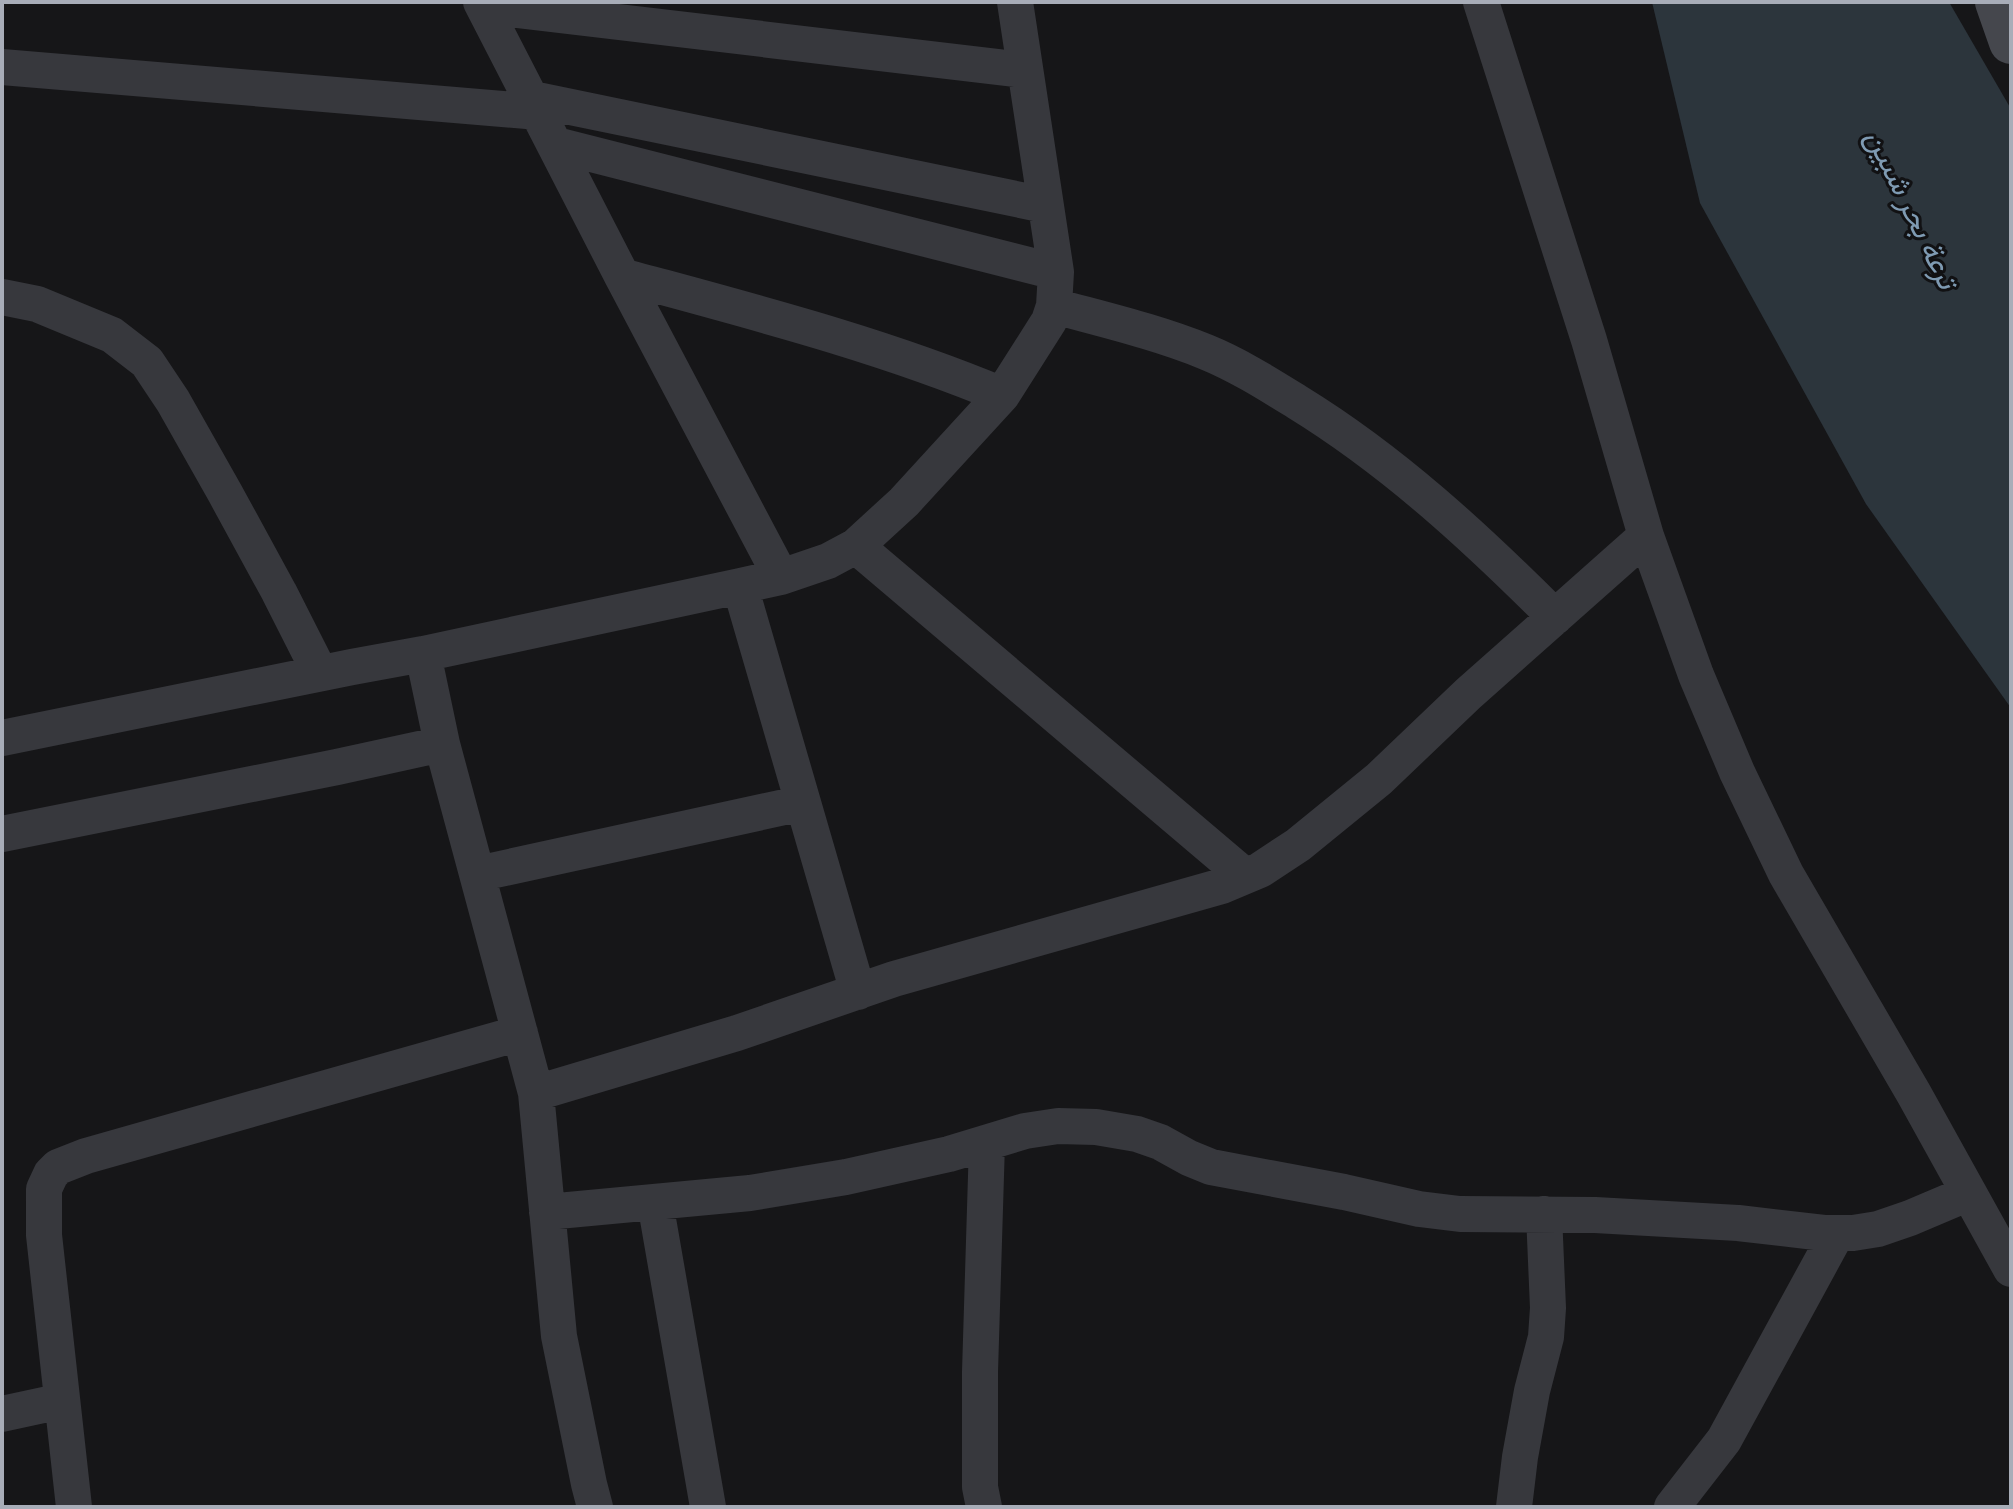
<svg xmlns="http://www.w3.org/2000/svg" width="2013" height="1509" viewBox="0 0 2013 1509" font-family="Roboto,Vazirmatn,sans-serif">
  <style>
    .water { fill: #2c353c }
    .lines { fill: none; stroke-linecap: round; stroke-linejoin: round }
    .minor { stroke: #37383d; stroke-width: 36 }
    .secondary { stroke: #45474d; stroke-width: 44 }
    .labels { text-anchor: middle; stroke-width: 6; stroke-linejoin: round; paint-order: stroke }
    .water-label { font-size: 30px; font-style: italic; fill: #7f9bb3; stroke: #111113 }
  </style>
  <rect width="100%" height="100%" fill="#161618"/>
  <path class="water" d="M1652 2H1949L2011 109V708L1866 504 1700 203Z"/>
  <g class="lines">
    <path class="minor" d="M481 2 622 276 781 577
      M1481 2 1589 340 1646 536 1696 675 1737 772 1786 874 1914 1094 2011 1269
      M483 6 1024 70
      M2 67 539 112
      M532 99 1045 205
      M556 145 1056 272
      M622 276C750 311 880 344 1002 395
      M2 297 37 304 112 335 147 362 173 401 225 493 279 592 320 673
      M1054 306C1105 320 1157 332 1206 352 1238 365 1268 384 1297 402 1393 461 1475 537 1555 617
      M856 546 1245 876
      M740 586 858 992
      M423 654 740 586 781 577 828 561 856 546 904 502 1002 395 1049 321 1054 306 1056 272 1015 2
      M2 738 352 667 423 654 442 744 536 1093 559 1336 589 1484 595 1507
      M2 834 337 767 442 744
      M477 874 803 803
      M536 1093 737 1033 894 979 1222 886 1260 870 1298 845 1379 779 1468 694 1646 536
      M655 1202 708 1507
      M547 1212 750 1193 846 1177 949 1154 1025 1131 1058 1126 1096 1127 1137 1134 1160 1142 1189 1158 1211 1167 1344 1192 1419 1209 1460 1214 1595 1215 1738 1223 1824 1233H1853L1878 1229 1910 1218 1969 1193
      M2 1414 62 1401
      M74 1507 44 1235V1189L51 1174 58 1167 86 1156 520 1033
      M984 1507 980 1487V1372L987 1143
      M1514 1507 1520 1457 1532 1391 1546 1337 1548 1308 1544 1214
      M1672 1507 1724 1440 1837 1233"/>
    <path class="secondary" d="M1997 2 2011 42"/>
  </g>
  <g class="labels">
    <g class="water-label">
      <text transform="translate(1912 209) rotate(64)" y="10">ترعة بحر شبين</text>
    </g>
  </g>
  <rect width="2013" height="1509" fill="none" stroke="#a8adb8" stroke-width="8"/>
</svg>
